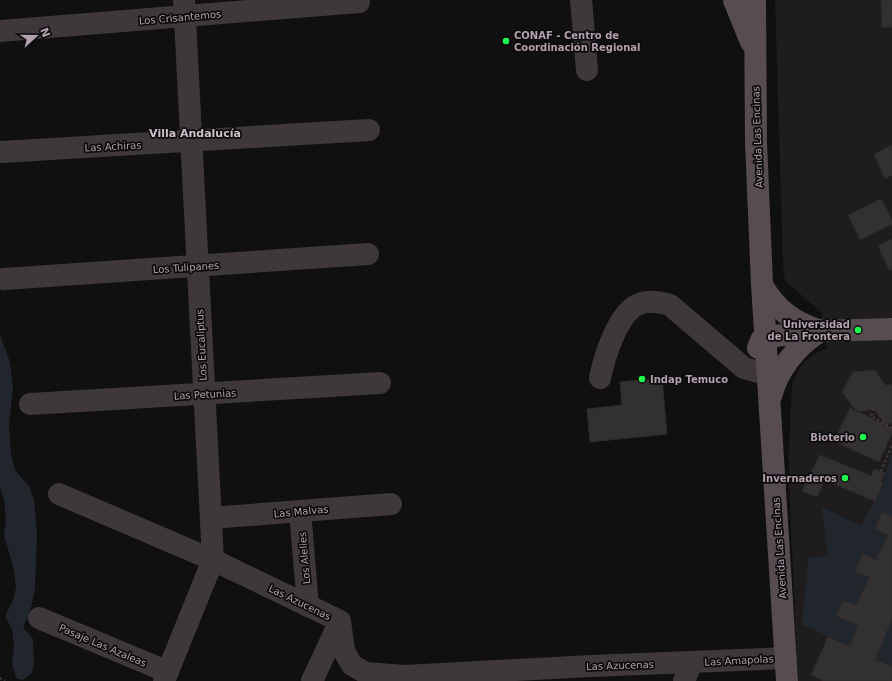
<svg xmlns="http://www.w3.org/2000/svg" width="892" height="681" viewBox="0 0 892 681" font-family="'DejaVu Sans',sans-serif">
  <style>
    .built { fill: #1e1c1d }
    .green { fill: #21252c }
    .building { fill: #333032; stroke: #2e2a2b }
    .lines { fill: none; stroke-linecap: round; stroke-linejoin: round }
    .path { stroke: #433a41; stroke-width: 2.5; stroke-dasharray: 2 3; stroke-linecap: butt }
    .minor { stroke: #3e373b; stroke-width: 22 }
    .major { stroke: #564c52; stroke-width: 22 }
    .poi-dot { fill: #1aff4e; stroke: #0c0b0b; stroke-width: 1.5 }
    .labels { text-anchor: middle; stroke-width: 3.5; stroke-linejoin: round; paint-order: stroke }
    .street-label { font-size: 10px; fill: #b3a0ae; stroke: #0c0b0b }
    .poi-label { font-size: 10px; font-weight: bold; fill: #b3a0ae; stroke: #0c0b0b; text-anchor: end }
    .neighbourhood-label { font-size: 11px; font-weight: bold; fill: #cfc1cb; stroke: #0c0b0b }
  </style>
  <rect width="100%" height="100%" fill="#111010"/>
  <path class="built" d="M775 0H892V681H798L789 481V450L792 384 799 369 804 362 818 352 827 349 821 312 785 281 783 263Z"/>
  <path class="green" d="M0 335 10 362 13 388 9 426 11 453 15 470 29 486 34 499 37 534 35 588 30 613 23 627 33 639 34 663 32 673 22 680 16 678 12 663 14 647 12 629 5 616 13 600 16 587 14 570 4 535 6 520 4 500 0 487Z
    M892 452V516L882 512 875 529 888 535 876 560 862 554 855 572 872 578 857 605 843 600 837 616 858 625 850 646 802 625 808 558 828 556 821 506 861 526 883 483Z
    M892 619V666L875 660Z"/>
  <path class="building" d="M881 0H892V27H882Z
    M892 145V175L885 179 874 154Z
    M881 199 892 220V224L860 240 848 215Z
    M892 239V270L890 271 878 246Z
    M875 370 885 385H892V423L885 424 874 409 857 412 842 392 853 372Z
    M662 378 667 434 590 442 587 409 622 405 620 382Z
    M850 408 892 428V433L879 462 834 441Z
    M820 455 871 476 874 469 885 473 881 482 883 483 875 501 825 480 817 497 802 491Z
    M882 512 892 516V619L875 660 892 666V681H824L811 675 828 637 850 646 858 625 836 616 843 600 857 605 869 577 855 572 862 554 876 560 888 535 875 529Z"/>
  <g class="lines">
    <path class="path" d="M874 409 871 416 892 428
      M881 471 892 446
      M0 678 5 681"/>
    <path class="minor" d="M581 0 587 70
      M0 31 359 2
      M1 152 369 130
      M4 279 368 254
      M600 378C604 358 618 312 639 304 649 300 660 302 670 305L744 368 758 372
      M30 404 380 383
      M59 494 213 560 340 621
      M300 511 308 606
      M211 518 391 504
      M39 618 168 672
      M340 621 344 651 352 665 366 673 404 676 591 666 786 658
      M164 681 213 560 184 0
      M312 681 340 621
      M684 681 692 662"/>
    <path class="major" d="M734 0 751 42
      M755 0 756 142 762 284 787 681
      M762 285C775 308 793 323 819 330
      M758 348 761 340 766 337 820 331 892 329
      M771 396C779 367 796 347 820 331"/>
  </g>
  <g class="poi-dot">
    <circle cx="506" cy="41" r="4"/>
    <circle cx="858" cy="330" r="4"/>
    <circle cx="642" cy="379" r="4"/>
    <circle cx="863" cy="437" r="4"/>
    <circle cx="845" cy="478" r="4"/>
  </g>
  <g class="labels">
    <g class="street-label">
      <text transform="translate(180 17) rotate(-5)" y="4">Los Crisantemos</text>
      <text transform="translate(757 137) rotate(-92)" y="4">Avenida Las Encinas</text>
      <text transform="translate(113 146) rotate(-3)" y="4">Las Achiras</text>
      <text transform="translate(186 267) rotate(-4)" y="4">Los Tulipanes</text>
      <text transform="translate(201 345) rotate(-93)" y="4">Los Eucaliptus</text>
      <text transform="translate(205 394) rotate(-3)" y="4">Las Petunias</text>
      <text transform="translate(301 511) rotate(-5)" y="4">Las Malvas</text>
      <text transform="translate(779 548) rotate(-94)" y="4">Avenida Las Encinas</text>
      <text transform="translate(304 558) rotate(-95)" y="4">Los Alelies</text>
      <text transform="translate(300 602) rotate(26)" y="4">Las Azucenas</text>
      <text transform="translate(103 645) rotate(23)" y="4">Pasaje Las Azaleas</text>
      <text transform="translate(739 660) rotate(-3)" y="4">Las Amapolas</text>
      <text transform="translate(620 665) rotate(-2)" y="4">Las Azucenas</text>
    </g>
    <g class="poi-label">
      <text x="514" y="39" text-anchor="start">CONAF - Centro de<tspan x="514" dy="12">Coordinación Regional</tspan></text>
      <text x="850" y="328">Universidad<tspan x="850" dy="12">de La Frontera</tspan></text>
      <text x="650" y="383" text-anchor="start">Indap Temuco</text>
      <text x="855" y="441">Bioterio</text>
      <text x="837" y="482">Invernaderos</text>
    </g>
    <g class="neighbourhood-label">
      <text x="195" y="137">Villa Andalucía</text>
    </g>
  </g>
  <g transform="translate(36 36) rotate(69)" stroke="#0c0b0b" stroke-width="3" paint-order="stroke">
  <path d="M0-3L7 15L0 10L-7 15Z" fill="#b3a0ae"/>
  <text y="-6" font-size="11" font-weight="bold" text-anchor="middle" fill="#b3a0ae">N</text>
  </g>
</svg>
